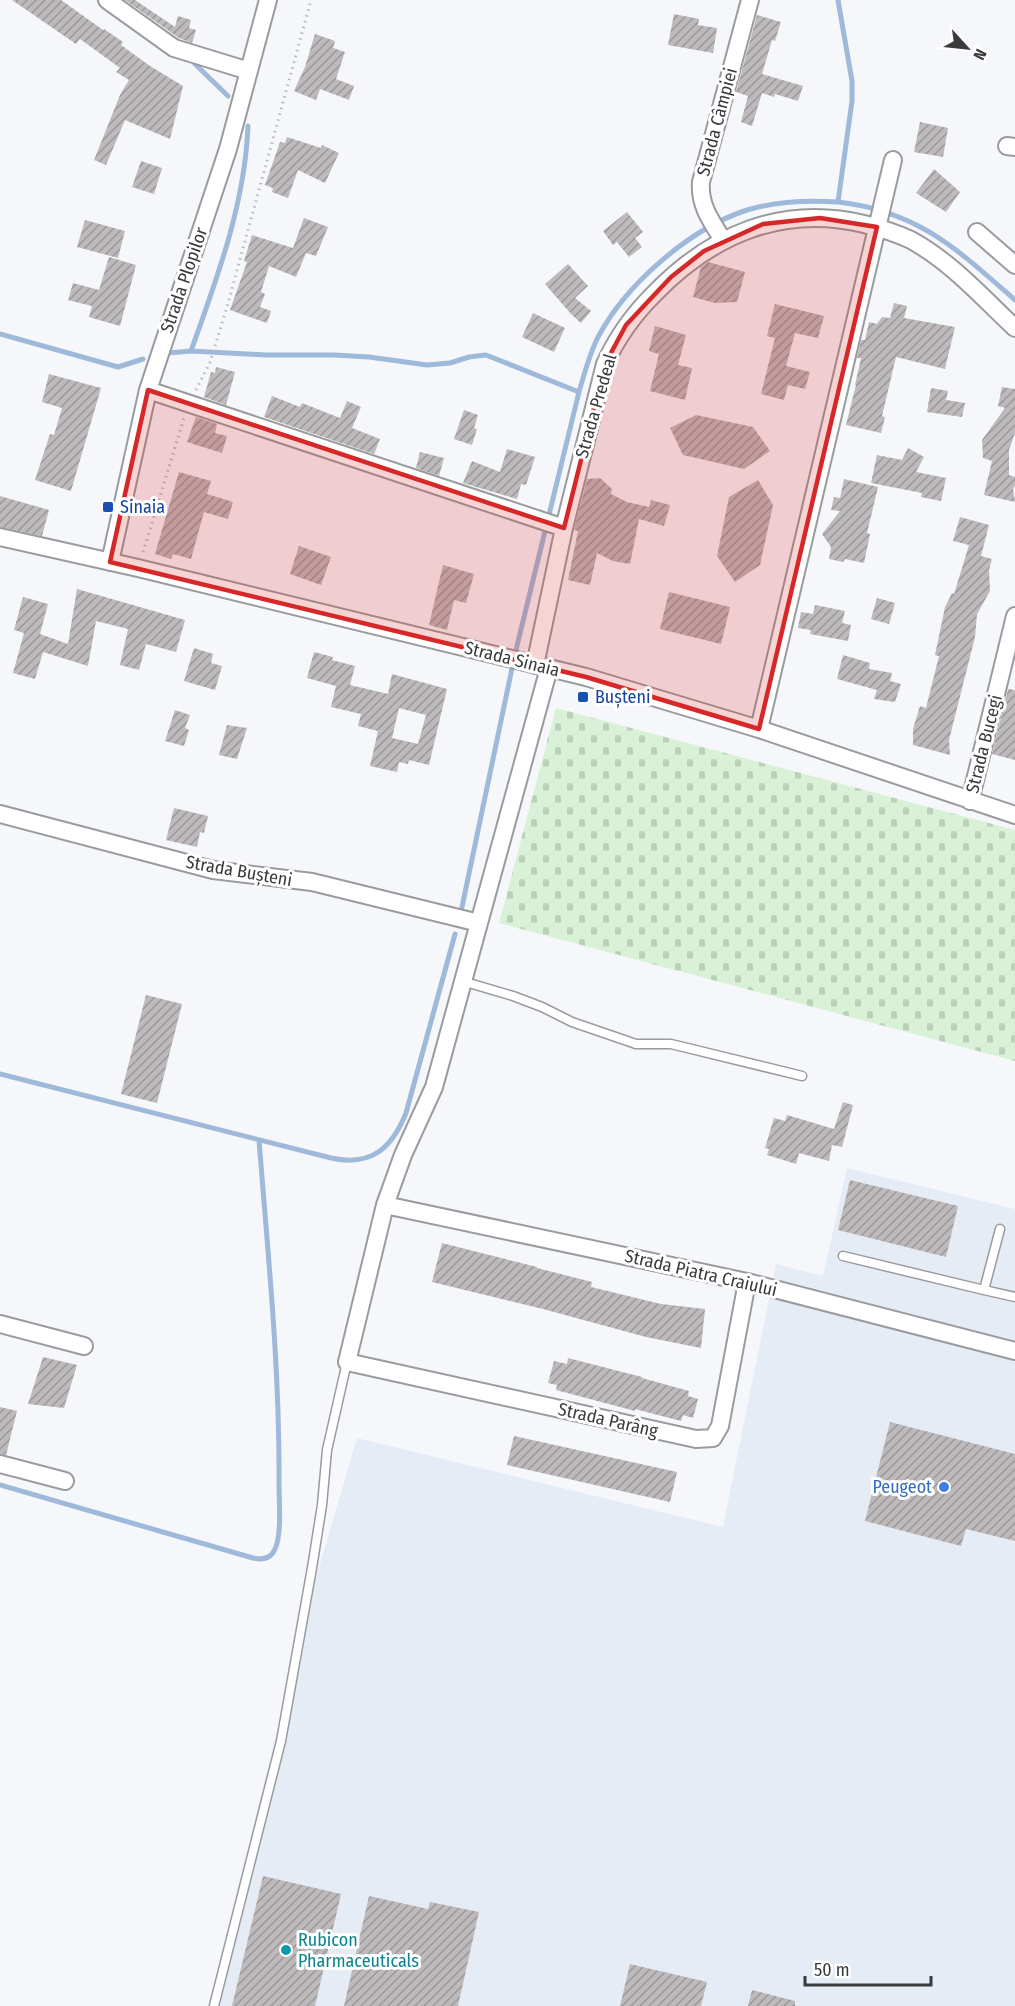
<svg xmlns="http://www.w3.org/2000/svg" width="1015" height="2006" viewBox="0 0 1015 2006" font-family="'Fira Sans Condensed',sans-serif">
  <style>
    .built { fill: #e6ecf6 }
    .cemetery { fill: url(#cemetery-stones) }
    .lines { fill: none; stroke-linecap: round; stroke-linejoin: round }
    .stream { stroke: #9fb9db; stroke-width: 5 }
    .building { fill: url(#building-hatch); fill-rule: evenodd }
    .lane-casing { stroke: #999b9e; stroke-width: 11 }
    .street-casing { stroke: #999b9e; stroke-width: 20 }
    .path { stroke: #b8babd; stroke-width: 3; stroke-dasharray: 1.5 4.5; stroke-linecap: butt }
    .lane { stroke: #fff; stroke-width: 8 }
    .street { stroke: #fff; stroke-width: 16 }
    .marked { fill: #d62828; fill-opacity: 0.2; stroke: #d62828; stroke-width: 4.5; stroke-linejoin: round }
    .transit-dot { fill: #1a4fb4; stroke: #fff; stroke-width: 2 }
    .shop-dot { fill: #3f7fe0; stroke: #fff; stroke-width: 2 }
    .culture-dot { fill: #0f9aa8; stroke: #fff; stroke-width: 2 }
    .labels { text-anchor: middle; stroke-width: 6; stroke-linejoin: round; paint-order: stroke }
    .street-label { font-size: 18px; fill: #3a3b3c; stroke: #fff }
    .transit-label { font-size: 18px; fill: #164399; stroke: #fff; text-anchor: start }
    .shop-label { font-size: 18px; fill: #366cbe; stroke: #fff; text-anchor: end }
    .culture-label { font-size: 18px; fill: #0d838f; stroke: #fff; text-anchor: start }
  </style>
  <defs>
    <pattern id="cemetery-stones" width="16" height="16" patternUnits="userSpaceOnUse" patternTransform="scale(1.5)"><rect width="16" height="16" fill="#d9f1d7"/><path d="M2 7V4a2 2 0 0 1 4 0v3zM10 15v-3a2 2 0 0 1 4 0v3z" fill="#bbd0b9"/></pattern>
    <pattern id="building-hatch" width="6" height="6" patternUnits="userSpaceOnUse" patternTransform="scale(1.5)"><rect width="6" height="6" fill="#bebabb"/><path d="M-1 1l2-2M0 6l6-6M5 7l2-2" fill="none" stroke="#9b9899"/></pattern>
  </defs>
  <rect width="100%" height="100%" fill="#f5f7fb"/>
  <path class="built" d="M847 1168 1015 1209V2006H208L315 1581 357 1438 723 1527 776 1264 823 1276Z"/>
  <path class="cemetery" d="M556 708 1015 830V1061L499 923Z"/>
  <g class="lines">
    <path class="stream" d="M195 64 228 96
      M838 202C918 211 958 250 1015 300
      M0 334 118 367 143 359
      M191 351C217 278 245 204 248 126
      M168 353 191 351 266 355H334L369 357 427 365 450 363 469 357 486 355 579 392C584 374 589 356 597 339 625 285 689 229 747 210 777 201 808 200 838 202L852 101V81L838 0
      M462 907 515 654 579 392
      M0 1074 331 1158C371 1167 392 1148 406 1113L455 934
      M0 1485 253 1558C262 1560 271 1559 275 1549 282 1534 279 1503 279 1485 280 1370 268 1255 259 1140"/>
  </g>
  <path class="building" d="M12 0H61L103 30 104 29 123 42 121 45 150 66 183 86 170 139 125 120 106 165 94 160 120 95 129 80 116 72 120 68 80 39 76 44Z
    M125 0H135L175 27 178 16 191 20 189 28 196 30 192 43 179 38Z
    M674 14 699 19 698 25 717 28 713 53 668 45Z
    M757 15 781 22 775 41 772 40 762 74 803 86 798 101 775 94 774 97 762 93 752 126 741 122 748 96 736 92Z
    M315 34 335 41 333 48 345 52 336 79 354 86 349 100 320 89 316 100 294 91 305 67Z
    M920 122 948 128 943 157 914 152Z
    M287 137 321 148 322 145 339 153 325 183 298 170 288 198 272 192 273 188 265 185 280 142 285 143Z
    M141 161 162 168 154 194 132 187Z
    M934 169 960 192 946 212 916 193Z
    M627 212 643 232 635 238 642 247 629 257 617 242 613 245 603 231Z
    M304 218 328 227 316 256 306 253 296 277 269 266 261 292 265 294 260 307 271 311 267 323 230 310 247 262 244 261 252 235 293 248Z
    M85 220 125 231 118 258 77 247Z
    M109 257 136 265 120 326 89 317 92 306 68 300 73 283 99 290Z
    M708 262 745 272 737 302 715 303 693 297 701 267Z
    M568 264 588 286 575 298 591 311 581 323 571 314 545 284Z
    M894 303 907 306 904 318 955 327 945 369 896 357 882 416 885 417 881 433 846 425 856 385H855L861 358H857L861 340H865L869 322 877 324 882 317 890 318Z
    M775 304 824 316 818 338 795 333 786 366 810 372 805 389 788 385 784 400 761 394 775 338 767 336Z
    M533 313 565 328 554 352 522 337Z
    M655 326 686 335 678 365 692 368 685 400 650 391 659 354 649 351Z
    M216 367 235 372 226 405 204 397 211 372 215 373Z
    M49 374 101 388 71 491 35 480 50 434 54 435 62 408 42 402Z
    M1002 387 1015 389V433L1009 450V475L1015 477V485L1013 489 1015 502 984 495 992 461 983 458 982 440 1005 408 998 406Z
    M931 388 948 391 946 400 965 403 962 417 927 412Z
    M272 396 300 407 302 403 340 418 347 401 361 407 352 428 380 439 374 454 264 417Z
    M464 410 478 415 474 428 477 429 472 445 454 439Z
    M696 415 753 427 770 451 744 469 683 455 670 428Z
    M196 417 217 424 215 433 227 436 222 453 187 442Z
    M908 448 924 457 916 472 946 478 941 501 921 497 922 493 871 483 877 455 902 460Z
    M507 449 535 457 526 485 521 484 517 499 463 483 472 461 500 472Z
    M420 452 444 458 439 476 416 468Z
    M179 472 211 481 207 494 233 502 228 519 204 512 191 559 173 554 171 559 155 554Z
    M600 478 612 489 611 494 627 502 649 507 651 500 670 505 664 526 639 519 630 564 613 561 597 553 590 585 568 580 578 531 574 530 587 479Z
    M844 479 878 487 867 533 870 534 864 563 845 559 843 562 829 559 831 547 822 534 840 511 831 510 834 497 840 498Z
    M758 480 773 505 760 565 735 582 717 556 729 497Z
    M0 496 49 510 42 536 0 527Z
    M960 517 989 525 981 556 992 559 989 570 990 591 977 614 975 637 949 740 950 755 913 745V729L920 706 926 708 939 656 935 655 945 607 952 593 954 594 969 545 953 541Z
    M299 546 331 557 321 585 290 574Z
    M443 565 474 574 466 603 454 600 447 630 429 625Z
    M77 589 185 620 176 652 146 644 139 670 120 665 128 629 96 621 88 666 43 652 35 679 13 673 24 633 14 630 23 597 48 604 40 634 68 644Z
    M669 592 730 607 721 644 660 629Z
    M877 598 895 603 889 624 871 619Z
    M815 605 845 611 842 623 851 625 848 641 810 634 811 630 798 628 801 612 813 614Z
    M194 648 213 654 211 663 222 666 215 690 184 681Z
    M314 652 333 657 332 660 355 666 350 685 388 694 392 674 447 689 429 765 409 760 408 764 399 762 397 772 370 766 378 731 358 726 361 714 331 707 336 686 307 678ZM399 708 426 715 418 744 392 738Z
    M843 655 870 663 869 669 892 673 890 681 901 684 895 702 874 699 877 690 837 679Z
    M1008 689 1015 690V760L992 754Z
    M175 710 190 715 185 728 189 730 184 746 165 741Z
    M227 725 247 728 237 759 219 755Z
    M174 808 208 816 204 833 200 832 197 847 166 840Z
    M146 995 182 1004 157 1103 121 1094Z
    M843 1102 853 1105 842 1147 832 1145 829 1161 799 1153 796 1164 767 1155 769 1149 765 1148 774 1118 785 1121 787 1115 834 1129Z
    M850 1180 958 1206 946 1257 838 1230Z
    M442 1243 537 1267V1268L592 1282 591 1287 661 1304 705 1309 701 1348 646 1337 543 1309 432 1282Z
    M43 1357 77 1365 64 1408 28 1404Z
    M568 1358 642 1377V1378L689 1391 688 1396 698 1399 693 1418 683 1415 681 1421 635 1409V1411L556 1390 557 1385 548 1383 554 1361 567 1364Z
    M0 1407 17 1411 6 1455 0 1454Z
    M890 1422 1015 1454V1541L966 1529 961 1546 865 1521Z
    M514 1436 677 1472 670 1502 507 1465Z
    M263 1876 341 1894 315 2006H232Z
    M369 1896 428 1909 430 1902 479 1912 458 2006H344Z
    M630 1964 707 1982 701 2006H620Z
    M752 1990 795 2001V2006H748Z"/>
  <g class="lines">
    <g class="lane-casing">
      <path id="lane" d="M462 981 513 996 542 1007 572 1022 636 1044H671L802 1076
        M1000 1229 984 1290 1015 1297
        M843 1256 984 1290
        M214 2006 281 1741 312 1568 322 1505 327 1450 347 1362"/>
    </g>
    <g class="street-casing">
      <path id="street" d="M107 0 174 48 249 71
        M1007 146 1015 147
        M977 232 1015 265
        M723 240C711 221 699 205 701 182L750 0
        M148 390 564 528
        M0 537 138 568 586 677 759 729 1015 815
        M110 562 148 390 228 149 268 0
        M535 665 564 528 605 364C617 337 633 315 654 294 711 235 782 204 864 224 880 228 896 233 911 240 951 262 982 297 1015 328
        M549 668 434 1087 403 1155 385 1205 347 1362 696 1439 713 1438 720 1426 747 1282
        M759 729 893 160
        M970 801 1015 616
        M0 814 213 870 312 882 479 923
        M385 1205 747 1282 1015 1351
        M0 1324 84 1346
        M0 1464 65 1481"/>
    </g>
    <path class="path" d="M196 390 210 362 227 307 311 0
      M143 552 184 418"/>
    <use href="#lane" class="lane"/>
    <use href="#street" class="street"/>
  </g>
  <path class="marked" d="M820 218 877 227 759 729 586 677 110 562 148 390 564 528 605 364 626 325 671 277 704 251 763 224Z"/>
  <g class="transit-dot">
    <rect x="102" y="501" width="12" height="12" rx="3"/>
    <rect x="577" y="691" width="12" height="12" rx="3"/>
  </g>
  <circle class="shop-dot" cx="944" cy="1487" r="6"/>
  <circle class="culture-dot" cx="286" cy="1950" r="6"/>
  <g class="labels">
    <g class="street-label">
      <text transform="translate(717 122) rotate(-75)" y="6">Strada Câmpiei</text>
      <text transform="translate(184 280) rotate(-71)" y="6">Strada Plopilor</text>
      <text transform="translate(596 406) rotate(-74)" y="6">Strada Predeal</text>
      <text transform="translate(512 659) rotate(14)" y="6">Strada Sinaia</text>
      <text transform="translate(984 744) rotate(-76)" y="6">Strada Bucegi</text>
      <text transform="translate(239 871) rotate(10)" y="6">Strada Bușteni</text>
      <text transform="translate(701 1273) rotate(13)" y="6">Strada Piatra Craiului</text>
      <text transform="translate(608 1420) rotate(13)" y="6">Strada Parâng</text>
    </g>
    <g class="transit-label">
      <text x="120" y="513">Sinaia</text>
      <text x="595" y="703">Bușteni</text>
    </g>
    <g class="shop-label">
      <text x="932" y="1493">Peugeot</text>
    </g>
    <g class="culture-label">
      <text x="298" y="1946">Rubicon<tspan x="298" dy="21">Pharmaceuticals</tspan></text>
    </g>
  </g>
  <g transform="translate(967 48) rotate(117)" stroke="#ffffff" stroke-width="4.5" paint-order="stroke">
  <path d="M0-4.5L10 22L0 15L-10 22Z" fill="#3a3b3c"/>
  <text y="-9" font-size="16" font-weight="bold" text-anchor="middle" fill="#3a3b3c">N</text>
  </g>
  <path d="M805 1976v9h126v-9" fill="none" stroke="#3a3b3c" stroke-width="3"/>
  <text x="814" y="1976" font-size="18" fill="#3a3b3c" stroke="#ffffff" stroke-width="4.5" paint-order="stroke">50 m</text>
</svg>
